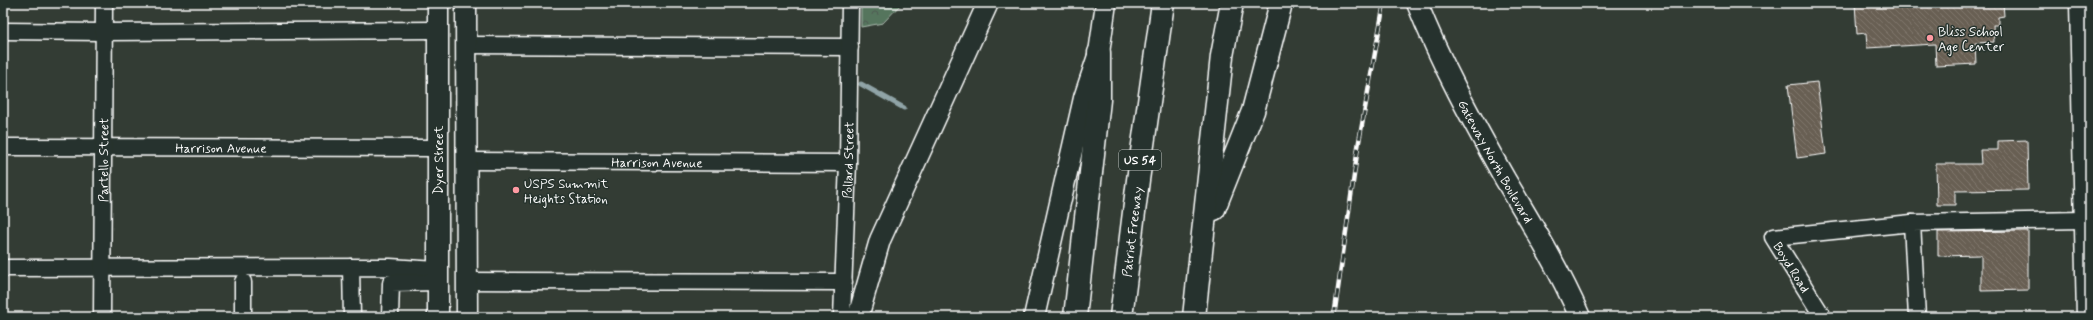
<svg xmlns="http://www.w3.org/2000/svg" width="2093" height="320" viewBox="0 0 2093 320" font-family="Mynerve,sans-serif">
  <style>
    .park { fill: url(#park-crowns); stroke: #aabaae }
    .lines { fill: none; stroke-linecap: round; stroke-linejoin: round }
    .stream { stroke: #90a4a7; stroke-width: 5 }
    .building { fill: url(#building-back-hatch); stroke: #fff }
    .minor-casing { stroke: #fff; stroke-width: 19 }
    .major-casing { stroke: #fff; stroke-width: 23 }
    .highway-casing { stroke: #fff; stroke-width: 25 }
    .minor { stroke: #26332d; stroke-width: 16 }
    .major { stroke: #26332d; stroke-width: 20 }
    .highway { stroke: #26332d; stroke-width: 22 }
    .rail-casing { stroke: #fff; stroke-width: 4.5 }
    .rail { stroke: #26332d; stroke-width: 3; stroke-dasharray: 9; stroke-linecap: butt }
    .poi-dot { fill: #ff9aa2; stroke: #26332d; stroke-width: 1.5 }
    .labels { text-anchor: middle; stroke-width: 3; stroke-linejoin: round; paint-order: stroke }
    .shield { fill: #26332d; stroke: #bec2c0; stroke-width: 1 }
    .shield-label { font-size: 12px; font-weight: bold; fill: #fff }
    .poi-label { font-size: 13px; fill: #fff; stroke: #26332d; text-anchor: start }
    .street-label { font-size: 13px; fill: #fff; stroke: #26332d }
  </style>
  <defs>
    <pattern id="park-crowns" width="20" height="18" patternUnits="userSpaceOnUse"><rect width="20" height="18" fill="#55745d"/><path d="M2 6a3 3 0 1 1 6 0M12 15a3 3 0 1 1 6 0" fill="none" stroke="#4f5a52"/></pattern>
    <pattern id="building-back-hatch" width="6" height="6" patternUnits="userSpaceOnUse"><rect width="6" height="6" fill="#685e52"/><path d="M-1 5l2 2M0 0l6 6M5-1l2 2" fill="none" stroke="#7f766c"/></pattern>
  </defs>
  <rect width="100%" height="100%" fill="#333c34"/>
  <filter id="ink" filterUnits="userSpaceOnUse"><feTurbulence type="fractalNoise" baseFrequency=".025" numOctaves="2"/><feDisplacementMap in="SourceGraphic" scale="8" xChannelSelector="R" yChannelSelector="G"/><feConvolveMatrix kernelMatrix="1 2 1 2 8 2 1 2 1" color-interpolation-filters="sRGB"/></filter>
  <g filter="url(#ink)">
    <path class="park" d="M861 3H902L883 23 861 27Z"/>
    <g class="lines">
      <path class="stream" d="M861 84 904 108"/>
    </g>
    <path class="building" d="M1855 3H2003L2004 16 1998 17V25H1993L1994 42 1975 43 1976 64 1936 66 1935 44 1867 48 1866 33 1857 34Z
      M1817 82 1826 154 1797 158 1788 85Z
      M2027 140 2028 190 1955 191V205H1937L1936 164H1981L1980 150H1998V141Z
      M2028 231V290L1981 291V255L1938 256V232Z"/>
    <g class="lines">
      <g class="minor-casing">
        <g id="minor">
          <path d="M2078 3 2085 317"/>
          <path d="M3 31 104 32 438 30"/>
          <path d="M466 45 850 47"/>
          <path id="s1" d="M3 147 439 148"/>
          <path id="s2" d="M466 161 848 163"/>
          <path d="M351 267 352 317"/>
          <path d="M3 268 390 267 437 270"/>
          <path d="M467 281 844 282"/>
          <path d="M243 282V317"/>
          <path id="s3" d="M102 317 104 3"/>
          <path d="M390 317 391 283 437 282"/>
          <path id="s4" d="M842 317 848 163 850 3"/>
          <path d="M1823 317 1773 237 1912 223"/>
          <path d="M1917 317 1912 223 2083 220"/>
        </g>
      </g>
      <g class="major-casing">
        <g id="major">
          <path d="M466 3 467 317"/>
          <path id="s5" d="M1417 3C1441 64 1473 122 1505 179 1532 224 1559 269 1580 317"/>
          <path d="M438 317V3"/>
          <path d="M858 317 880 240 988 3"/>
          <path d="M1034 317 1084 98 1099 53 1106 3"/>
        </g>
      </g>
      <g class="highway-casing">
        <g id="highway">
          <path d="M1214 209 1253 111 1281 3"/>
          <path d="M1075 317 1099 100V53"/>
          <path id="s6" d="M1121 317 1138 180 1163 3"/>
          <path d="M1194 317 1222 56 1232 3"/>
        </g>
      </g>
      <use href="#minor" class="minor"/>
      <use href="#major" class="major"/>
      <use href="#highway" class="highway"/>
      <g class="rail-casing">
        <path id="rail" d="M1334 317 1358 147 1384 3"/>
      </g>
      <use href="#rail" class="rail"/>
    </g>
  </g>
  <g class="poi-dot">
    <circle cx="1930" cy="38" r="4"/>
    <circle cx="516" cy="190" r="4"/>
  </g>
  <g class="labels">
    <rect class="shield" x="1119" y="150" width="42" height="20" rx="3"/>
    <g class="shield-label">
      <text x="1140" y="164">US 54</text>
    </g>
    <g class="poi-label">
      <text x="1938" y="36">Bliss School<tspan x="1938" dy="15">Age Center</tspan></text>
      <text x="524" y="188">USPS Summit<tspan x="524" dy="15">Heights Station</tspan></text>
    </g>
    <g class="street-label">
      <text dy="5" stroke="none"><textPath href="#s1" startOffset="218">Harrison Avenue</textPath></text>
      <text dy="5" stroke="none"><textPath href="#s3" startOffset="157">Partello Street</textPath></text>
      <text transform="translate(438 160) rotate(-90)" y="5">Dyer Street</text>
      <text dy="5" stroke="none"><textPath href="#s4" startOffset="157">Pollard Street</textPath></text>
      <text dy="5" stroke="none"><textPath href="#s5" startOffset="177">Gateway North Boulevard</textPath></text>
      <text dy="5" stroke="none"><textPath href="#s2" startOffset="191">Harrison Avenue</textPath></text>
      <text dy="5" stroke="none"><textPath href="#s6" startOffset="86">Patriot Freeway</textPath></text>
      <text transform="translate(1792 267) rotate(58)" y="5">Boyd Road</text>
    </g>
  </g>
  <rect width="2093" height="320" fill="none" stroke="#26332d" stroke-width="16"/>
  <rect x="8" y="8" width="2077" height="304" fill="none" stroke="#fff" stroke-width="1.5" filter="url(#ink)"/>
</svg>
